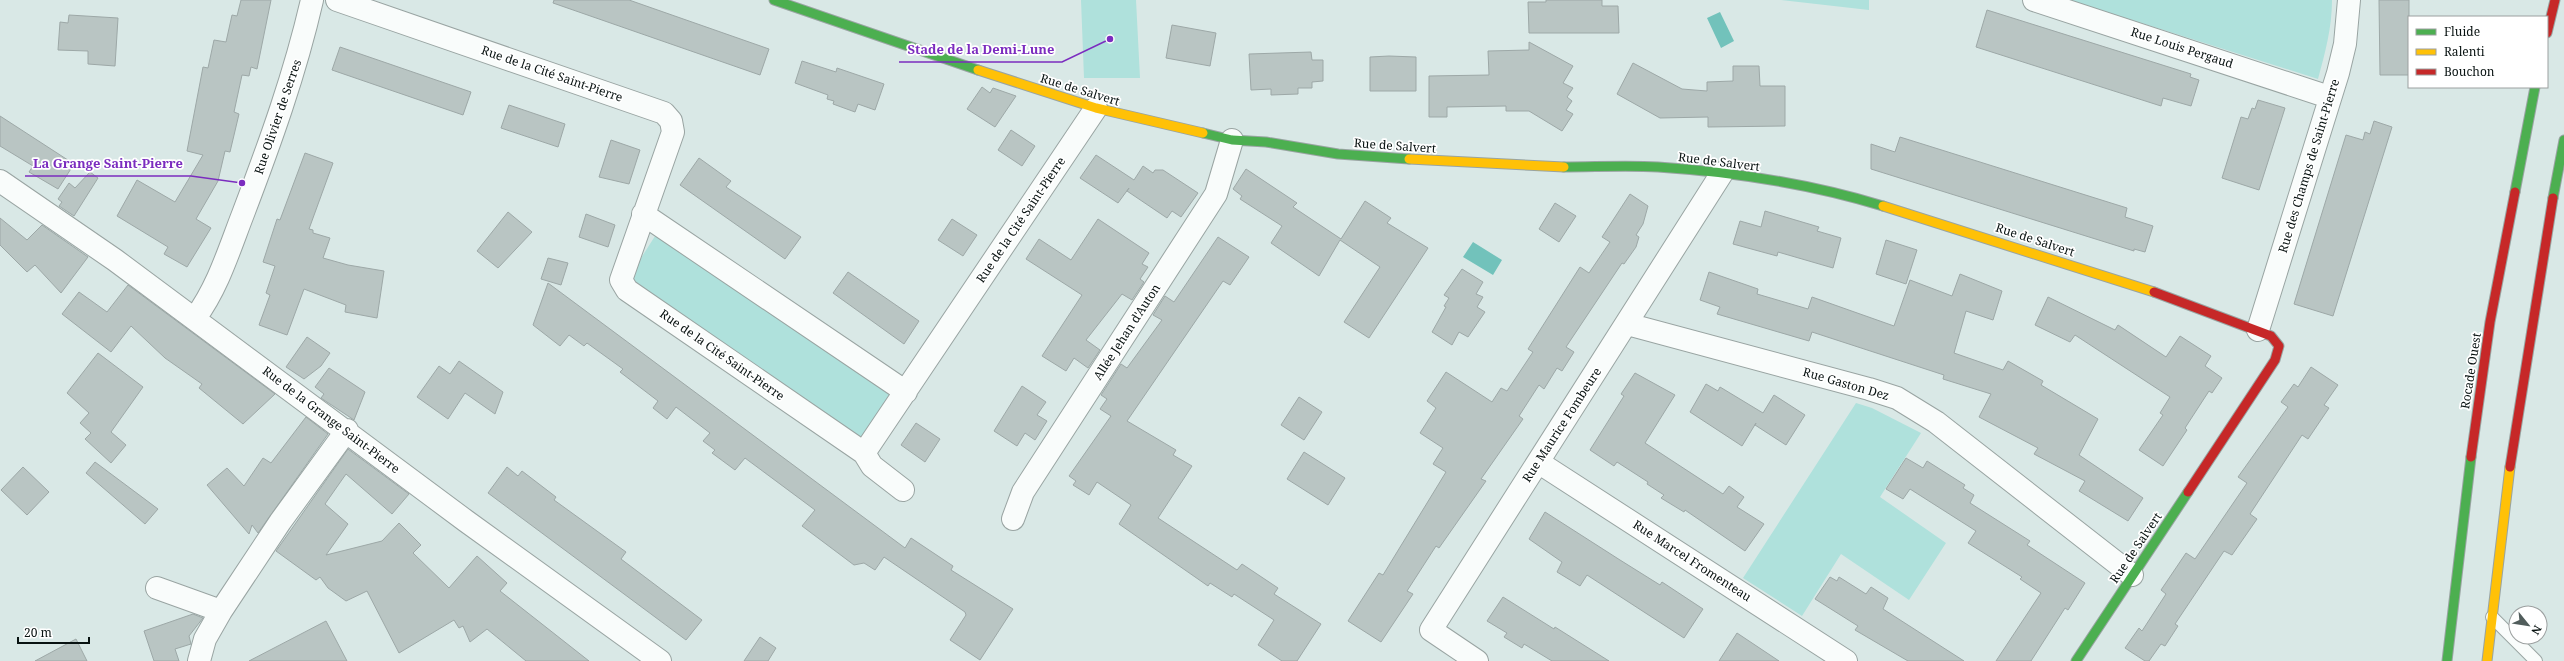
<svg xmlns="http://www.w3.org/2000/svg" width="2564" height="661" viewBox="0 0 2564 661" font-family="'Noto Serif',serif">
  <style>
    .green { fill: #afe1dc }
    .water { fill: #72c2bb }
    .building { fill: #b9c5c3; stroke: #9da8a7 }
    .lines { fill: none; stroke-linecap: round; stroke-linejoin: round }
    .lane-casing { stroke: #99a4a2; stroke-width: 14 }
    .street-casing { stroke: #99a4a2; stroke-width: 24 }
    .fast-casing { stroke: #99a4a2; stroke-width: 11 }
    .slow-casing { stroke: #99a4a2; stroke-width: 11 }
    .jam-casing { stroke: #99a4a2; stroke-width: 11 }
    .lane { stroke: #f9fcfb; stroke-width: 12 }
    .street { stroke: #f9fcfb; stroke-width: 22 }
    .fast { stroke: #4caf50; stroke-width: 9 }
    .slow { stroke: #ffc107; stroke-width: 9 }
    .jam { stroke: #c62828; stroke-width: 9 }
    .labels { text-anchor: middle; stroke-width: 3.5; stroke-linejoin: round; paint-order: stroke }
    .street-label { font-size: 12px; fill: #081211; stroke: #fff }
    .leader { fill: none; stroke: #7b2cbf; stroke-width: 1.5 }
    .callout-dot { fill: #7b2cbf; stroke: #fff; stroke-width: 1.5 }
    .callout-label { font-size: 13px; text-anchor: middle; font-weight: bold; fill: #7b2cbf; stroke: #fff; stroke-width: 3.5; stroke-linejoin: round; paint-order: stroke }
  </style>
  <rect width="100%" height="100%" fill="#d9e8e6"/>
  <path class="green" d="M1081 0H1136L1140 78H1084Z
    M1781 0H1869V10Z
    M2069 0H2332C2332 28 2325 53 2318 79Z
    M657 233 896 390 859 443 627 280Z
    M1856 403 1872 408 1921 433 1880 497 1946 543 1909 600 1841 554 1802 616 1743 578Z"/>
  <path class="water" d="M1720 12 1734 41 1721 48 1707 18Z
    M1473 242 1502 260 1493 275 1463 257Z"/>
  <path class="building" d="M241 0H271L257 69 251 67 249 76 242 75 234 112 239 114 230 152 225 151 218 181 196 219 211 228 187 267 164 254 168 247 117 216 137 180 175 202 203 155 187 151 203 67 208 68 214 40 226 42 232 15 237 16Z
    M554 0H629L769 49 760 75 553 3Z
    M1546 0H1602V6H1618L1619 33H1529L1528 2H1546Z
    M2379 0H2409V75H2380Z
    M1987 10 2191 74 2190 77 2199 80 2191 106 2163 98 2161 106 1976 47Z
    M69 15 118 18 115 66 88 64V51L58 50 60 22 68 23Z
    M1172 25 1216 33 1210 66 1166 58Z
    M1529 42 1573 66 1563 83 1573 88 1567 97 1572 101 1566 110 1573 114 1562 131 1529 111H1506V106L1447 107V117H1429V76L1489 75 1488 51 1529 50Z
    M340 47 471 92 463 115 332 70Z
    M1311 52 1312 60H1323V81L1312 82V88H1298V94L1271 95V89L1251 90 1249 54Z
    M1389 56 1416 57V91H1370V57Z
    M802 61 836 72 837 68 884 84 875 110 858 104 855 112 833 104 834 101 827 99 828 95 795 83Z
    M1633 63 1682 89 1707 91V82L1733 81V66H1759L1760 86H1785V126L1708 127V117L1660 118 1617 94Z
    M982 87 990 93 993 88 1016 96 995 127 967 109Z
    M2258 100 2285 108 2259 190 2222 178 2241 117 2248 119 2252 108 2255 109Z
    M509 105 565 124 558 147 501 128Z
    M0 116 74 164 58 189 29 172 33 166 0 146Z
    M2374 121 2392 127 2333 316 2294 304 2346 135 2363 140 2365 132 2370 134Z
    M1011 130 1035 146 1022 166 998 150Z
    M1900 137 2127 208 2125 217 2153 226 2145 252 2134 249V251L1871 169V144L1895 152Z
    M611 140 640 150 629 184 599 177Z
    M305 153 333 163 309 229 313 230V233L330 238 323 258 348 265 384 271 377 318 345 312 346 305 304 289 287 335 259 325 270 295 266 293 275 266 263 262 277 219 280 220Z
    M1096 155 1134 180 1143 166 1153 173 1155 170H1163L1198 193 1181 217 1172 211 1167 218 1127 191 1129 188 1118 203 1080 178Z
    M699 158 731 181 726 187 801 237 785 259 680 185Z
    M1246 169 1297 203 1293 207 1341 239 1365 201 1391 218 1387 223 1428 248 1369 338 1344 322 1380 267 1340 240 1319 276 1271 243 1282 226 1240 199 1242 196 1233 189Z
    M90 172 98 178 74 216 59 206 62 202 58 199 69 183 75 188Z
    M1630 194 1648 206 1643 224 1636 235 1639 237 1636 247 1624 264 1622 263 1566 347 1574 352 1562 371 1557 368 1544 389 1539 385 1519 416 1523 419 1481 479 1486 481 1439 548 1436 546 1407 591 1413 594 1381 642 1348 621 1379 573 1383 575 1446 472 1433 464 1443 448 1420 433 1436 408 1427 401 1446 372 1492 402 1501 388 1507 391 1533 352 1528 349 1580 267 1589 273 1610 242 1602 237Z
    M1555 203 1576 216 1559 242 1539 229Z
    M1765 211 1819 227 1817 231 1841 238 1833 268 1778 252 1777 256 1733 244 1740 221 1761 227Z
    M508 212 532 232 498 268 477 251Z
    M586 214 615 225 608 247 579 237Z
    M0 218 27 240 42 225 88 257 61 293 35 265 27 272 0 245Z
    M952 219 977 235 963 256 938 240Z
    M1098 219 1149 253 1142 264 1148 267 1140 279 1144 282 1132 300 1122 294 1086 340 1100 350 1088 368 1074 358 1066 371 1042 356 1082 295 1026 259 1039 239 1071 260Z
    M1218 237 1249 257 1230 285 1223 281 1127 421 1176 450 1173 455 1192 466 1158 518 1237 570 1242 564 1278 588 1274 594 1321 624 1297 661H1282L1258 645 1274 620 1234 594 1232 597 1210 583 1208 586 1119 524 1131 505 1097 482 1089 495 1073 485 1076 481 1069 476 1111 416 1100 409 1107 399 1101 395 1121 364 1127 368 1162 320 1153 315 1165 296 1174 302Z
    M1886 240 1917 250 1906 284 1876 274Z
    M548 258 568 263 561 285 541 279Z
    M1462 269 1483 282 1476 294 1483 297 1477 307 1485 312 1468 337 1459 332 1452 345 1432 332 1446 307 1444 306 1449 298 1444 295Z
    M848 272 919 321 904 344 833 293Z
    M1709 272 1758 289 1757 294 1808 309 1812 297 1894 326 1910 280 1952 296 1960 274 2002 291 1993 320 1966 311 1954 353 2003 370 2008 361 2043 381 2041 385 2098 419 2079 455 2143 498 2128 521 2079 491 2085 481 2034 454 2038 448 1979 417 1991 394 1943 379 1944 375 1812 332 1809 341 1717 314 1720 307 1700 300Z
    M548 283 905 548 911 538 953 566 951 570 1013 609 980 660 950 640 966 615 965 612 884 557 875 570 864 563 854 565 802 526 815 510 745 458 735 470 712 453 715 450 703 441 710 433 676 407 667 419 653 408 658 401 620 372 623 369 587 343 584 346 569 335 560 346 533 325Z
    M128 285 275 394 243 424 199 388 202 384 165 358 131 326 111 352 62 314 79 292 107 312Z
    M2048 297 2115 330 2118 325 2166 357 2180 336 2211 356 2205 366 2222 378 2212 393 2209 391 2185 428 2187 430 2163 466 2139 450 2163 415 2160 413 2170 397 2075 335 2070 342 2035 325Z
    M307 337 330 353 321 366 304 379 286 367Z
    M98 353 143 387 111 432 126 445 111 463 85 439 91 433 80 423 89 413 67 393Z
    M459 361 503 392 495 414 465 393 448 419 417 397 439 366 450 374Z
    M2311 367 2338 385 2324 405 2329 408 2308 439 2302 435 2250 514 2257 519 2232 555 2224 551 2175 624 2178 626 2165 646 2161 644 2149 661H2145L2125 648 2139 628 2142 631 2166 594 2161 590 2186 553 2195 559 2247 483 2238 477 2288 407 2281 402 2294 384 2298 387Z
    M329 368 365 392 354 420 321 398 324 394 315 387Z
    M1635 373 1675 395 1645 443 1723 494 1729 486 1744 497 1737 507 1764 524 1745 551 1685 510 1684 512 1661 498 1664 495 1647 484 1648 482 1617 462 1614 466 1590 450 1624 396 1621 394Z
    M1706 384 1718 391 1720 387 1763 413 1774 395 1805 415 1786 445 1755 425 1756 423 1742 446 1690 412Z
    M1022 386 1046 402 1037 415 1047 421 1035 440 1025 433 1017 446 994 431Z
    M1299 397 1322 412 1304 440 1281 425Z
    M306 417 328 434 258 533 252 525 249 534 207 485 227 468 244 486 263 458 271 463Z
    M916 423 940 439 925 462 901 445Z
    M348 449 409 494 392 514 346 474 325 504 348 524 326 555 382 541 399 523 421 545 413 553 449 588 477 556 507 583 500 591 589 661H526L487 629 470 642 463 626 459 628 454 620 399 653 367 591 346 601 328 588 320 577 316 580 276 551Z
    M1304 452 1345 478 1328 505 1287 479Z
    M1906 458 1923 468 1927 461 1965 485 1963 488 1974 495 1970 503 2030 541 2027 545 2085 583 2068 610 2065 608 2031 661H1996L2041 593 2020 579 2022 577 1968 543 1976 531 1910 489 1903 499 1886 489Z
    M95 462 158 509 145 524 86 473Z
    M23 467 49 492 27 515 1 490Z
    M507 467 518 476 522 471 556 497 554 500 626 552 621 559 702 620 686 640 488 493Z
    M1545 512 1620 560 1660 585 1662 582 1703 609 1684 638 1587 575 1580 586 1557 572 1562 562 1529 539Z
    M1830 577 1837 581 1839 577 1866 594 1871 587 1888 598 1883 609 1964 661H1908L1855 630 1858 626 1815 599Z
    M1503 597 1554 629 1555 627 1609 661H1552L1524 644 1522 648 1504 637 1507 633 1487 621Z
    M193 614 203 618 189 636 191 644 175 649 179 661H154L144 631Z
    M326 621 347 661H249Z
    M1737 633 1779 661H1719Z
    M760 637 776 648 768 661H744Z
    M76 639 87 661H35Z"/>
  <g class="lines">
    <g class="lane-casing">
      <path id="lane" d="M2492 617 2536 661"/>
    </g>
    <g class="street-casing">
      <path id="street" d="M337 0 664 113 671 121 673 132 621 280 627 290 864 453
        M2034 0 2329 97
        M0 181 115 260 466 521 660 661
        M643 214 906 392
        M195 318C218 287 229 250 243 214 270 143 295 74 312 0
        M1627 324 1869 389 1897 398 1936 422 2132 575
        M2258 330 2338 73 2345 44 2349 0
        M1538 462 1846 661
        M903 490 872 466 864 453 1096 108
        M1013 519 1023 492 1216 194 1232 140
        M157 588 221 611
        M199 661 205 639 221 611 280 522 347 430
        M1477 661 1431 630 1722 173"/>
    </g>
    <g class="fast-casing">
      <path id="fast" d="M774 0 978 70
        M1203 133 1232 140 1266 142 1338 154 1409 159
        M1564 167C1595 167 1627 165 1658 167 1734 172 1811 184 1883 206
        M2515 192 2535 87
        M2553 198 2564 140
        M2076 661 2188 492
        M2447 661 2471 457"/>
    </g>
    <g class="slow-casing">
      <path id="slow" d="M978 70 1096 108 1203 133
        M1409 159 1564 167
        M1883 206 2154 292
        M2487 661 2510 467"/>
    </g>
    <g class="jam-casing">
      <path id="jam" d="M2547 33 2555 0
        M2154 292 2271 336 2279 346 2275 360 2188 492
        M2471 457 2490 322 2515 192
        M2510 467 2553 198"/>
    </g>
    <use href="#lane" class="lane"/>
    <use href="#street" class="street"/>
    <use href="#fast" class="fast"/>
    <use href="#slow" class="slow"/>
    <use href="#jam" class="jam"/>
  </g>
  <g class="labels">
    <g class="street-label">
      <text transform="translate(2182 48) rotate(18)" y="4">Rue Louis Pergaud</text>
      <text transform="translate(552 74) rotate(19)" y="4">Rue de la Cité Saint-Pierre</text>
      <text transform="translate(1080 90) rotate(17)" y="4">Rue de Salvert</text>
      <text transform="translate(278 117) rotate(-71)" y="4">Rue Olivier de Serres</text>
      <text transform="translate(1395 146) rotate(4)" y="4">Rue de Salvert</text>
      <text transform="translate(1719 162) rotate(7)" y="4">Rue de Salvert</text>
      <text transform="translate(2309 166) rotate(-73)" y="4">Rue des Champs de Saint-Pierre</text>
      <text transform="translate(1021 220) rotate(-56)" y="4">Rue de la Cité Saint-Pierre</text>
      <text transform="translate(2035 240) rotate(18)" y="4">Rue de Salvert</text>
      <text transform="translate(1127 332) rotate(-57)" y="4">Allée Jehan d'Auton</text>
      <text transform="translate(722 355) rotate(35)" y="4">Rue de la Cité Saint-Pierre</text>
      <text transform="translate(2471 371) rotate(-81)" y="4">Rocade Ouest</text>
      <text transform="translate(1846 384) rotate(16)" y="4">Rue Gaston Dez</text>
      <text transform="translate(331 420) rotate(37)" y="4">Rue de la Grange Saint-Pierre</text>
      <text transform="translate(1562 425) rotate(-57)" y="4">Rue Maurice Fombeure</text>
      <text transform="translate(2136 548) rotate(-56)" y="4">Rue de Salvert</text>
      <text transform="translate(1692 561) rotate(33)" y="4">Rue Marcel Fromenteau</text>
    </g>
  </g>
  <path class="leader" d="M1110 39L1062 62H899M242 183L191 176H25"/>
  <g class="callout-dot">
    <circle cx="1110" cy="39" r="4"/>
    <circle cx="242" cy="183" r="4"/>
  </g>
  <g class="callout-label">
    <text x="981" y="54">Stade de la Demi-Lune</text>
    <text x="108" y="168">La Grange Saint-Pierre</text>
  </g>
  <rect x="2408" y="16" width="140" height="72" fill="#ffffff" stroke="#9ca0a0"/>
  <rect x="2416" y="29" width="20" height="6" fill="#4caf50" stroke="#9ca0a0"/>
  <text x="2444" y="36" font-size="12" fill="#081211">Fluide</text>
  <rect x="2416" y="49" width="20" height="6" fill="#ffc107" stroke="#9ca0a0"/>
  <text x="2444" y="56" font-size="12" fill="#081211">Ralenti</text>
  <rect x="2416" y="69" width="20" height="6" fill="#c62828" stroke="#9ca0a0"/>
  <text x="2444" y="76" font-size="12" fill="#081211">Bouchon</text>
  <g transform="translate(2528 625) rotate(120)"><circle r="19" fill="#ffffff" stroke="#9ca0a0"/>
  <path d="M0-3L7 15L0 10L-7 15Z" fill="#515d5c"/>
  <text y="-6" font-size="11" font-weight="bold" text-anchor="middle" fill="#081211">N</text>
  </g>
  <path d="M18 637v6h71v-6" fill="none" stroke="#081211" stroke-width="2"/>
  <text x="24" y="637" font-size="12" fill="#081211" stroke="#ffffff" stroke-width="3" paint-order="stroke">20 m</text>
</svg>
